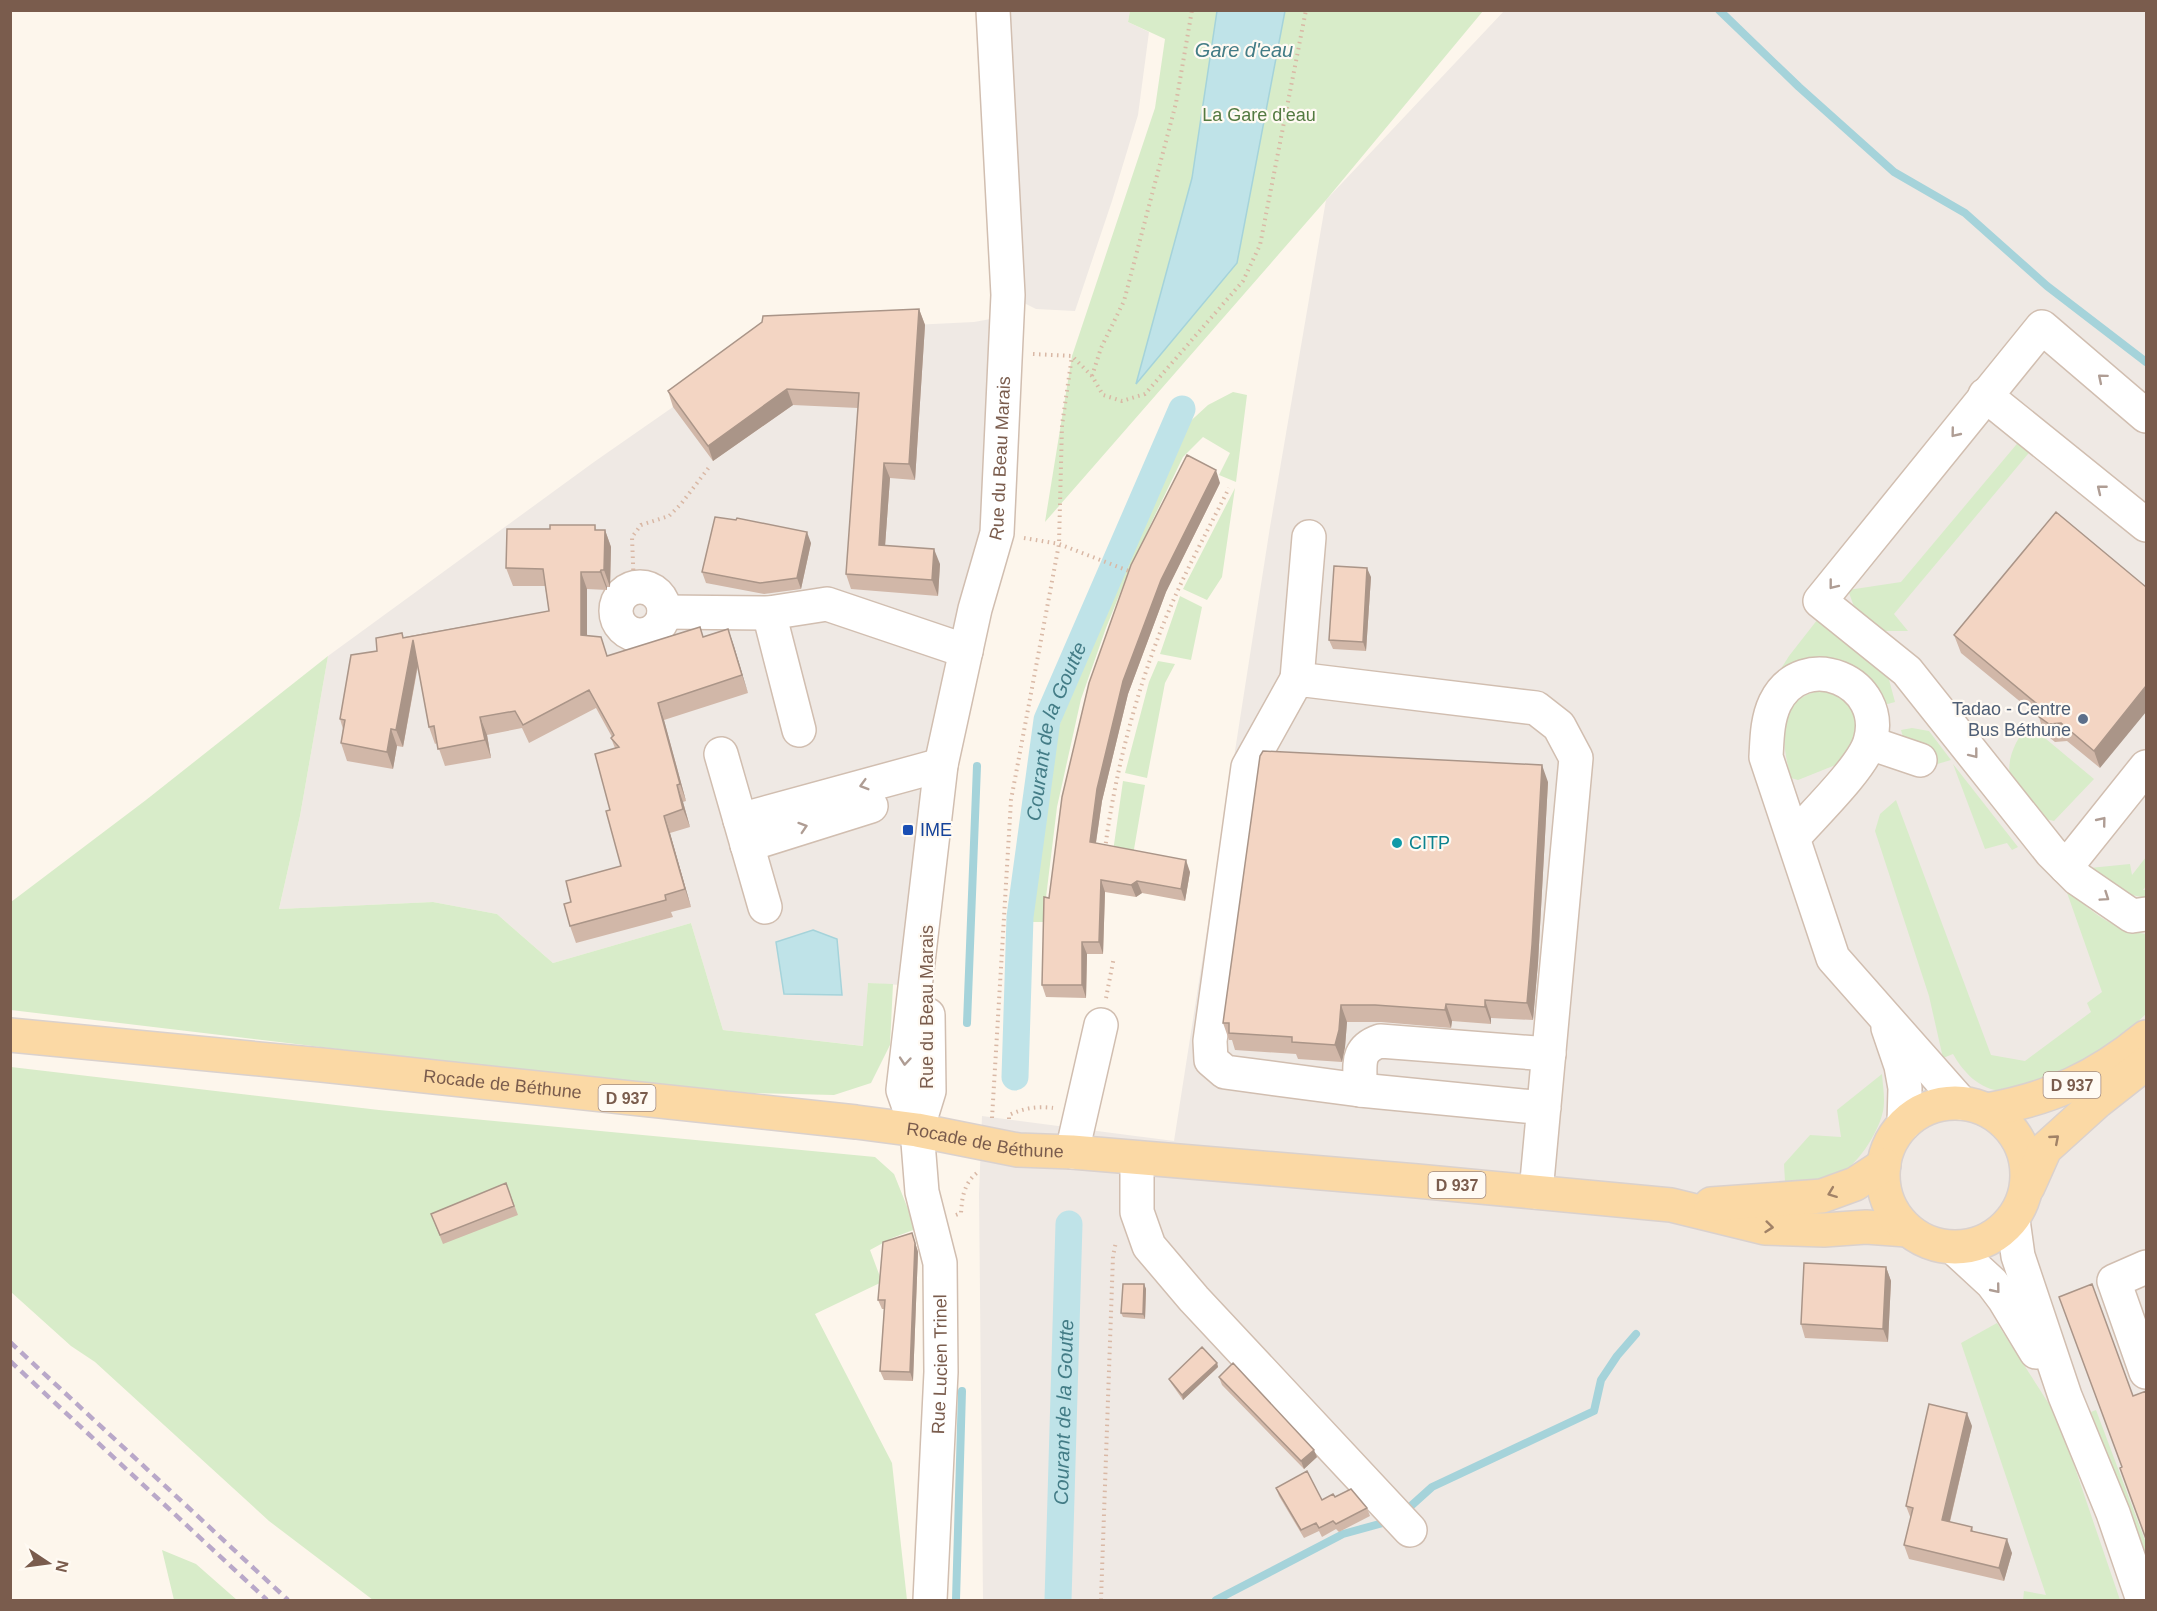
<svg xmlns="http://www.w3.org/2000/svg" width="2157" height="1611" viewBox="0 0 2157 1611" font-family="Helvetica,sans-serif">
  <style>
    .industrial { fill: #efe9e4 }
    .green { fill: #d8ecc9 }
    .water { fill: #bfe3e8; stroke: #a5d3da; stroke-width: 1.5 }
    .lines { fill: none; stroke-linecap: round; stroke-linejoin: round }
    .stream { stroke: #a5d3da; stroke-width: 8 }
    .canal { stroke: #bfe3e8; stroke-width: 27 }
    .minor-casing { stroke: #d1beb0; stroke-width: 36 }
    .major-casing { stroke: #dad1cd; stroke-width: 36 }
    .path { stroke: #d9b8a5; stroke-width: 4; stroke-dasharray: 1.5 4.5; stroke-linecap: butt }
    .minor { stroke: #fff; stroke-width: 33 }
    .major { stroke: #fbd9a5; stroke-width: 33 }
    .rail { stroke: #b9a8c9; stroke-width: 4.5; stroke-dasharray: 9 6; stroke-linecap: butt }
    .wall { fill: #d1b7a8 }
    .shaded-wall { fill: #aa9588 }
    .building { fill: #f3d5c3; stroke: #aa9588; stroke-width: 1.5 }
    .oneway { stroke: #af9d94 }
    .oneway2 { stroke: #a18267 }
    .service-dot { fill: #5c6f8a; stroke: #fffaf3; stroke-width: 2 }
    .transit-dot { fill: #1a4fb4; stroke: #fffaf3; stroke-width: 2 }
    .culture-dot { fill: #0f9aa8; stroke: #fffaf3; stroke-width: 2 }
    .labels { text-anchor: middle; stroke-width: 4.5; stroke-linejoin: round; paint-order: stroke }
    .shield { fill: #fffaf3; stroke: #a28b7f; stroke-width: 1.5 }
    .shield-label { font-size: 16px; font-weight: bold; fill: #7a5c4d }
    .park-label { font-size: 18px; fill: #537a41; stroke: #fffaf3 }
    .street-label { font-size: 18px; fill: #7a5c4d; stroke: #fffaf3 }
    .service-label { font-size: 18px; fill: #4e5e75; stroke: #fffaf3; text-anchor: end }
    .transit-label { font-size: 18px; fill: #164399; stroke: #fffaf3; text-anchor: start }
    .culture-label { font-size: 18px; fill: #0d838f; stroke: #fffaf3; text-anchor: start }
    .water-label { font-size: 20px; font-style: italic; fill: #437c86; stroke: #fffaf3 }
  </style>
  <rect width="100%" height="100%" fill="#fdf6ec"/>
  <path class="industrial" d="M993 11H1130L1128 22 1149 32 1138 115 1112 201 1075 311 1036 309 1008 295Z
    M1504 11H2146V1600H983L979 1194 982 1116 1174 1141 1270 527 1326 200Z
    M1007 316 1003 425 915 986 868 983 864 1046 723 1030 691 923 553 963 497 914 433 902 279 909 300 816 328 656 594 462 673 407 769 332 974 322Z"/>
  <path class="green" d="M1130 11H1483L1326 200 1045 522 1072 356 1155 108 1165 39 1128 22Z
    M1233 392 1247 395 1236 482 1219 475 1230 453 1203 437 1183 457 1155 515 1129 571 1106 628 1081 699 1057 807 1043 922H1030L1050 764 1069 687 1119 561 1168 451 1183 428 1208 405Z
    M2021 439 2033 448 1894 614 1908 631H1883L1857 615 1848 590 1901 582Z
    M1235 488 1222 577 1207 600 1183 589Z
    M1180 596 1202 607 1191 660 1160 654Z
    M1821 615 1887 672 1895 702 1884 705C1876 692 1866 672 1851 665 1829 654 1799 669 1777 675L1789 656Z
    M328 656 300 816 279 909 433 902 497 914 553 963 691 923 723 1030 863 1046 868 983 893 984 890 1045 871 1083 834 1095 751 1093 471 1065 11 1010V902L146 800Z
    M1158 661 1175 664 1165 683 1147 778 1125 773 1149 682Z
    M1830 690 1843 695 1858 713 1857 739 1838 764 1798 780 1791 778C1780 739 1776 692 1830 690Z
    M2028 724 2094 779 2054 821 2036 817C2029 807 2017 797 2013 786 2003 763 2015 742 2028 724Z
    M1912 728 1929 731 1951 760 1934 765 1903 737 1901 730Z
    M1953 764 2018 847 2012 850 2007 843 1985 849Z
    M1123 781 1145 785 1127 890 1108 887Z
    M1896 800 1991 1055 2025 1061 2091 1012 2087 1003 2102 992 2065 887C2089 910 2112 930 2146 934V1014C2137 1022 2129 1031 2119 1038 2098 1053 2026 1092 2002 1091 1980 1090 1963 1072 1953 1054L1943 1058 1929 996 1875 831 1880 814Z
    M2146 857V886L2143 890H2146V898L2127 894 2090 868 2130 864 2132 875Z
    M11 1067 379 1110 875 1157 894 1174 916 1229 892 1238 870 1250 882 1282 815 1314 892 1463 907 1600H373L269 1521 95 1362 71 1346 11 1292Z
    M1882 1074C1883 1088 1886 1102 1882 1115 1877 1134 1857 1166 1839 1174 1823 1183 1803 1181 1785 1182L1784 1164 1810 1135 1841 1137 1837 1110Z
    M1997 1323 2058 1418 2120 1600H2023L2024 1591 2046 1595 1961 1343Z
    M2096 1410 2146 1543V1561L2091 1412Z
    M162 1550 196 1564 237 1600H174Z"/>
  <path class="water" d="M1217 11H1285L1237 263 1136 384 1192 178Z
    M813 930 837 939 842 995 784 994 776 942Z"/>
  <g class="lines">
    <path class="stream" d="M1719 10 1799 87 1894 172 1965 213 2047 286 2146 362
      M967 1023 977 766
      M1412 1505 1432 1487 1594 1411 1601 1380 1617 1356 1636 1334
      M956 1600 962 1391
      M1216 1600 1343 1534 1383 1523"/>
    <g class="canal">
      <path id="s1" d="M1015 1077 1020 917 1047 720 1182 409"/>
      <path id="s2" d="M1058 1600 1069 1224"/>
    </g>
    <g class="minor-casing">
      <g id="minor">
        <path d="M1985 395 2146 525"/>
        <path d="M2146 416 2042 327 1820 601 1907 671 2051 852 2078 879 2132 916 2146 914"/>
        <circle cx="640" cy="611" r="24"/>
        <path d="M664 612 769 613 827 604 966 651"/>
        <path d="M769 613 799 730"/>
        <path d="M1297 679 1309 537"/>
        <path d="M1870 743 1920 760"/>
        <path d="M721 754 765 907"/>
        <path d="M740 820 941 765"/>
        <path d="M1793 838C1813 815 1862 768 1870 742 1888 681 1803 646 1775 703 1767 720 1767 739 1766 757L1833 958 1961 1103"/>
        <path d="M747 845 871 806"/>
        <path d="M2066 867 2146 767"/>
        <path d="M1888 1028 1901 1066 1905 1088 1904 1124"/>
        <path d="M1360 1090C1361 1066 1354 1050 1380 1041L1549 1054"/>
        <path d="M917 1130 929 1091 928 1015"/>
        <path d="M1072 1152 1101 1025"/>
        <path d="M1137 1158V1212L1149 1246 1194 1299 1410 1530"/>
        <path d="M1536 1192 1576 758 1559 726 1536 708 1297 679 1248 767 1210 1041 1211 1060 1225 1072 1360 1090 1544 1108"/>
        <path d="M2013 1220 2018 1256 2065 1396 2113 1513 2143 1600"/>
        <path d="M1954 1248 1992 1283 2004 1299 2036 1352"/>
        <path d="M2146 1267 2114 1281 2146 1372"/>
        <path id="s3" d="M930 1600 941 1372 940 1263 922 1192 917 1130 903 1090 941 765 975 609 997 533 1008 295 993 10"/>
      </g>
    </g>
    <g class="major-casing">
      <g id="major">
        <path id="s4" d="M10 1035 322 1065 856 1122 917 1130 1018 1150 1072 1152 1417 1181 1671 1205 1765 1228 1824 1230 1866 1227 1907 1230"/>
        <circle cx="1955" cy="1175" r="72"/>
        <path d="M1987 1110C2052 1098 2096 1078 2146 1037"/>
        <path d="M2028 1187 2045 1149 2098 1101 2145 1064"/>
        <path d="M1711 1204 1822 1196 1855 1184 1884 1165"/>
      </g>
    </g>
    <path class="path" d="M1033 354 1072 356 1092 376 1103 395 1122 401 1145 394 1243 281 1260 245 1306 10
      M1092 376 1101 348 1124 301 1176 103 1192 10
      M1024 538 1059 544 1134 573
      M634 588 632 537 641 525 669 516 681 504 710 466
      M1105 849C1116 764 1142 668 1178 590 1194 555 1212 522 1229 488
      M1106 998 1114 957
      M992 1118 1011 800 1059 544 1062 425 1072 356
      M1009 1119V1115C1024 1108 1037 1106 1053 1108
      M956 1215 961 1213C962 1197 964 1183 978 1172
      M1101 1600 1113 1256 1116 1242"/>
    <use href="#minor" class="minor"/>
    <use href="#major" class="major"/>
    <path class="rail" d="M10 1342 288 1600
      M10 1361 267 1600"/>
  </g>
  <path class="wall" d="M919 309 925 325 915 480 890 478 885 546 940 564 938 596 851 589 846 574 858 408 793 405 713 461 673 407 668 391Z
    M1220 483 1166 592 1128 694 1102 801 1096 843 1190 872 1185 901 1142 893 1136 897 1105 892 1103 954H1087L1086 998 1046 997 1042 985 1049 898 1089 683Z
    M2056 512 2100 768 2067 741 2055 742 2044 733 2039 717 1961 653 1954 635Z
    M595 525 596 530H605L611 547 610 587H607V590L587 589V636L608 656 700 627 703 637 728 629 748 693 664 720 686 801 683 802 690 827 670 833 691 907 671 912 673 917 576 943 570 926 571 902 621 866 610 810 615 748 611 738 612 737 596 708 529 743 522 728 487 735 491 758 445 766 437 743 435 744 429 727 418 666 403 747 397 746 393 769 347 761 341 743 343 729 340 719 377 651 404 637 549 611 545 586H513L506 568 550 529Z
    M811 543 801 589 764 594 706 583 702 572Z
    M1371 577 1366 651 1333 649 1329 640Z
    M1548 782 1538 963 1533 1020 1491 1018V1024L1452 1021 1451 1028 1381 1022H1347L1345 1047 1342 1062 1298 1059 1296 1054 1235 1050 1232 1040H1229L1223 1023Z
    M506 1183 518 1215 443 1244 431 1214Z
    M915 1242 918 1252 913 1381 884 1380 880 1371 884 1309H882L878 1300Z
    M1886 1267 1891 1281 1888 1342 1805 1338 1801 1324Z
    M1144 1284 1146 1289 1145 1319 1123 1317 1121 1313Z
    M1217 1363 1218 1367 1183 1400 1171 1383 1169 1379Z
    M1219 1377 1317 1457 1304 1469 1222 1385Z
    M1972 1426 1950 1522 1972 1527 1973 1531 2012 1553 2004 1581 1909 1559 1904 1545 1911 1519 1906 1506Z
    M1276 1488 1322 1500 1335 1497 1367 1508 1370 1516 1339 1532 1336 1529 1322 1537 1319 1531 1304 1538 1279 1496Z"/>
  <path class="shaded-wall" d="M919 309 925 325 915 480 909 464Z
    M787 389 793 405 713 461 708 446Z
    M884 463 890 478 884 560 879 545Z
    M1216 470 1220 483 1166 592 1128 694 1102 801 1094 855 1090 842 1097 789 1123 681 1161 580Z
    M605 530 611 547 610 587 604 570Z
    M807 532 811 543 801 589 797 578Z
    M934 549 940 564 938 596 932 580Z
    M1367 568 1371 577 1366 651 1363 642Z
    M601 570 607 587V590L600 572Z
    M581 572 587 589V653L581 635Z
    M728 629 734 646 748 693 742 675Z
    M413 640 419 657 403 747 396 730Z
    M2146 686V712L2100 768 2094 751Z
    M658 703 664 720 686 801 680 784Z
    M480 717 487 735 491 758 485 740Z
    M391 729 397 746 393 769 387 752Z
    M1542 765 1548 782 1538 963 1533 1020 1527 1003Z
    M677 785 683 802 690 827 683 809Z
    M664 816 670 833 691 907 685 889Z
    M1186 860 1190 872 1185 901 1181 889Z
    M1101 880 1105 892 1103 954 1099 942Z
    M1137 881 1142 893 1136 897 1131 885Z
    M1082 942 1087 954 1086 998 1082 985Z
    M1485 1000 1491 1018V1024L1485 1007Z
    M1446 1004 1452 1021 1451 1028 1445 1010Z
    M1341 1005 1347 1022 1345 1047 1342 1062 1335 1045Z
    M912 1233 918 1252 913 1381 910 1372Z
    M1886 1267 1891 1281 1888 1342 1883 1329Z
    M1144 1284 1146 1289 1145 1319 1143 1314Z
    M1217 1363 1218 1367 1183 1400 1182 1395Z
    M1967 1413 1972 1426 1947 1533 1942 1520Z
    M1314 1450 1317 1457 1304 1469 1301 1461Z
    M2007 1539 2012 1553 2004 1581 1999 1568Z"/>
  <path class="building" d="M919 309 909 464 884 463 879 545 934 549 932 580 846 574 859 393 787 389 708 446 668 391 762 322 763 316Z
    M1187 455 1216 470 1161 580 1123 681 1097 789 1090 842 1186 860 1181 889 1137 881 1131 885 1101 880 1099 942H1082V985H1042L1044 897 1049 898 1062 797 1089 683 1131 565Z
    M2056 512 2146 587V686L2094 751 2061 723 2049 724 2038 716 2037 704 1954 635Z
    M715 517 736 520 737 518 807 532 797 578 760 583 702 572Z
    M550 525H595V530H605L604 570H601L600 572H581V635L601 637 607 656 700 627 703 637 728 629 742 675 658 703 680 784 677 785 683 809 664 816 685 889 665 895 666 900 570 926 564 904 571 902 566 881 621 866 606 811 610 810 595 754 619 747 611 738 614 735 589 690 523 725 515 711 480 717 485 740 438 749 434 726 429 727 413 640 396 730 391 729 387 752 341 743 345 720 340 719 351 655 377 651 376 638 402 633 403 638 549 611 543 569 506 568 507 529H550Z
    M1334 566 1367 568 1363 642 1329 640Z
    M1263 751 1542 765 1532 945 1527 1003 1485 1000V1007L1446 1004 1445 1010 1375 1005H1341L1339 1030 1335 1045 1292 1042V1037L1229 1033V1023H1223L1260 756Z
    M506 1183 514 1206 440 1235 431 1214Z
    M912 1233 915 1243 910 1372 880 1371 885 1300H878L883 1242Z
    M1804 1263 1886 1267 1883 1329 1801 1324Z
    M1123 1284H1144L1143 1314 1121 1313Z
    M2092 1284 2133 1396 2146 1391V1539L2120 1468 2122 1467 2059 1297Z
    M1202 1347 1217 1363 1182 1395 1169 1379Z
    M1233 1363 1314 1450 1301 1461 1219 1377Z
    M1929 1404 1967 1413 1942 1520 1972 1527 1971 1531 2007 1539 1999 1568 1904 1545 1913 1508 1906 1506Z
    M1307 1471 1322 1500 1333 1494 1335 1497 1351 1489 1367 1508 1336 1524 1333 1521 1319 1528 1316 1523 1301 1530 1276 1488Z"/>
  <defs><path id="oneway-chevron" d="M-2-3.5L2.5 0L-2 3.5" fill="none" stroke-width="1.6" stroke-linecap="round" stroke-linejoin="round" transform="scale(1.5)"/></defs>
  <g class="oneway">
    <use href="#oneway-chevron" transform="translate(2102 378) rotate(-140)"/>
    <use href="#oneway-chevron" transform="translate(1955 433) rotate(129)"/>
    <use href="#oneway-chevron" transform="translate(2101 489) rotate(-141)"/>
    <use href="#oneway-chevron" transform="translate(1833 585) rotate(128)"/>
    <use href="#oneway-chevron" transform="translate(1974 754) rotate(52)"/>
    <use href="#oneway-chevron" transform="translate(864 785) rotate(164)"/>
    <use href="#oneway-chevron" transform="translate(2102 821) rotate(-51)"/>
    <use href="#oneway-chevron" transform="translate(803 827) rotate(-18)"/>
    <use href="#oneway-chevron" transform="translate(2105 897) rotate(34)"/>
    <use href="#oneway-chevron" transform="translate(905 1061) rotate(95)"/>
    <use href="#oneway-chevron" transform="translate(1996 1289) rotate(51)"/>
  </g>
  <g class="oneway2">
    <use href="#oneway-chevron" transform="translate(2055 1139) rotate(-41)"/>
    <use href="#oneway-chevron" transform="translate(1832 1193) rotate(159)"/>
    <use href="#oneway-chevron" transform="translate(1769 1227) rotate(6)"/>
  </g>
  <circle class="service-dot" cx="2083" cy="719" r="6"/>
  <rect class="transit-dot" x="902" y="824" width="12" height="12" rx="3"/>
  <circle class="culture-dot" cx="1397" cy="843" r="6"/>
  <g class="labels">
    <g class="shield">
      <rect x="2043.5" y="1072" width="57" height="26" rx="4.5"/>
      <rect x="598.5" y="1085" width="57" height="26" rx="4.5"/>
      <rect x="1428.5" y="1172" width="57" height="26" rx="4.5"/>
    </g>
    <g class="shield-label">
      <text x="2072" y="1091">D 937</text>
      <text x="627" y="1104">D 937</text>
      <text x="1457" y="1191">D 937</text>
    </g>
    <g class="park-label">
      <text x="1259" y="121">La Gare d'eau</text>
    </g>
    <g class="street-label">
      <text dy="6" stroke="none"><textPath href="#s3" startOffset="1156">Rue du Beau Marais</textPath></text>
      <text transform="translate(927 1007) rotate(-90)" y="6">Rue du Beau Marais</text>
      <text dy="6" stroke="none"><textPath href="#s4" startOffset="495">Rocade de Béthune</textPath></text>
      <text dy="6" stroke="none"><textPath href="#s4" startOffset="981">Rocade de Béthune</textPath></text>
      <text dy="6" stroke="none"><textPath href="#s3" startOffset="236">Rue Lucien Trinel</textPath></text>
    </g>
    <g class="service-label">
      <text x="2071" y="715">Tadao - Centre<tspan x="2071" dy="21">Bus Béthune</tspan></text>
    </g>
    <g class="transit-label">
      <text x="920" y="836">IME</text>
    </g>
    <g class="culture-label">
      <text x="1409" y="849">CITP</text>
    </g>
    <g class="water-label">
      <text x="1244" y="57">Gare d'eau</text>
      <text dy="7" stroke="none"><textPath href="#s1" startOffset="350">Courant de la Goutte</textPath></text>
      <text dy="7" stroke="none"><textPath href="#s2" startOffset="188">Courant de la Goutte</textPath></text>
    </g>
  </g>
  <rect width="2157" height="1611" fill="none" stroke="#7a5c4d" stroke-width="24"/>
  <g transform="translate(48 1563) rotate(103)" stroke="#fffaf3" stroke-width="4.5" paint-order="stroke">
  <path d="M0-4.5L10 22L0 15L-10 22Z" fill="#7a5c4d"/>
  <text y="-9" font-size="16" font-weight="bold" text-anchor="middle" fill="#7a5c4d">N</text>
  </g>
</svg>
